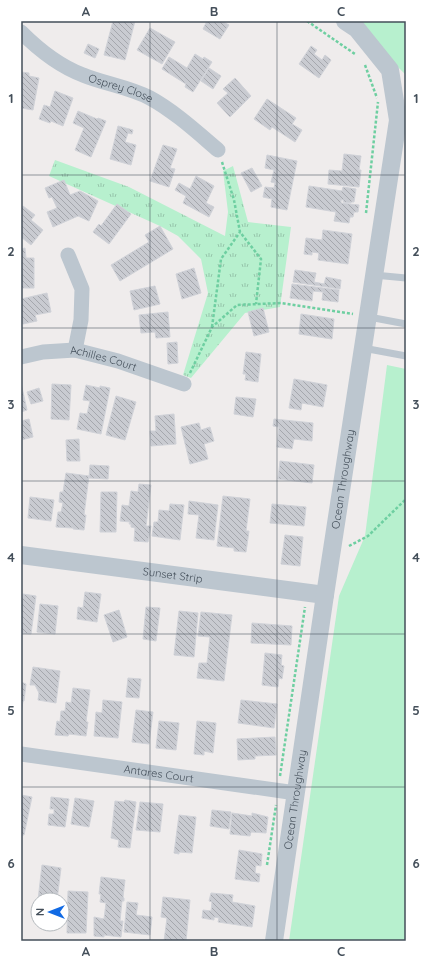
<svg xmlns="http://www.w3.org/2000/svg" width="427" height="962" viewBox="0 0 427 962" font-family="Quicksand,sans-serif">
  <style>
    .grass { fill: #b7f0ce }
    .park { fill: url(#park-tufts) }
    .building { fill: url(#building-back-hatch); stroke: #d0d2d8 }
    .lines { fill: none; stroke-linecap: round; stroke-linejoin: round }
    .path { stroke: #6ecfa1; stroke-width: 2.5; stroke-dasharray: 3 2; stroke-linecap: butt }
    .service { stroke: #bcc6cf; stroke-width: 7 }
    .minor { stroke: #bcc6cf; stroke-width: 15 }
    .tertiary { stroke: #bcc6cf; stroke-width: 18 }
    .grid { fill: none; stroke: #444f5a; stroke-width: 1; stroke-opacity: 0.55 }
    .labels { text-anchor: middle; stroke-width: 3; stroke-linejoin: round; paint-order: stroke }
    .street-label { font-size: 11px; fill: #444f5a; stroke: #fff }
    .neatline { fill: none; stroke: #444f5a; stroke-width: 1.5 }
    .grid-label { font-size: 13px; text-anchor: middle; font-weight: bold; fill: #444f5a }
  </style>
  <defs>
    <pattern id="park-tufts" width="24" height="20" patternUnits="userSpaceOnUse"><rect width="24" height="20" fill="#b7f0ce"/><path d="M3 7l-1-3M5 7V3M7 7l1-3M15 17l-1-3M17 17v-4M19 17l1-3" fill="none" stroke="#96c5aa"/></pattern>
    <pattern id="building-back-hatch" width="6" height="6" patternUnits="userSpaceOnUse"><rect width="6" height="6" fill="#c9cbd1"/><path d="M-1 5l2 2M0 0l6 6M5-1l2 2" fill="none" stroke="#a5a7ad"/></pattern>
  </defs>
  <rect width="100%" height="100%" fill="#efecec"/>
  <path class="grass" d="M351 21H406V75Z
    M387 365 406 369V941H289L339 596 365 536Z"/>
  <path class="park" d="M55 160 129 187 225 236 228 212 223 171 233 166 248 222 291 227 280 307 245 313 191 378 183 375 208 293 201 259 178 236 160 226 49 176Z"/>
  <path class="building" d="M113 21H135L125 60 104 55Z
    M207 21H222L229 25 220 39 203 29Z
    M150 28 175 42 162 64 137 50Z
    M88 44 99 49 95 58 84 53Z
    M311 46 317 50 314 54 322 60 325 55 331 60 319 78 299 64Z
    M195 54 203 59 204 57 212 62 193 92 185 87 186 84 162 69 169 57 187 68Z
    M209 68 221 76 213 89 201 81Z
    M21 72 29 73V76L39 78 33 110 21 108Z
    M235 78 251 96 230 117 217 103 228 93 223 89Z
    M55 91 73 98 63 126 51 121 50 123 39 119 44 105 50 107Z
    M267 99 296 118 292 124 302 130 295 142 272 127 270 130 254 119Z
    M78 111 97 119 98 118 106 121 91 157 75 150 84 128 73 123Z
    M118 126 133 130 132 134 128 133 125 142 136 145 131 165 110 159Z
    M163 145 177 149 170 168 175 169 169 187 150 181Z
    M344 154 361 156 359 170H361L359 187 328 184 329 170 342 171Z
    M267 155 297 161 287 210 271 207 272 199 263 197 265 187 274 188 275 183 271 182 274 170 265 168Z
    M252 168 262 186 251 192 241 173Z
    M196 176 214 186 206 203 214 207 209 217 183 203 186 196 175 190 179 183 190 189Z
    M64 180 70 195 80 191 98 201 89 221 78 216 53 227 47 212 57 208 52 197 49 198 45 188Z
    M309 186 342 191 343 187 356 189 354 202H351V203L343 202 344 200H341V203L359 205 358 212H354L353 217H350L349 223 334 221 336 212 306 207Z
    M117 204 131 214 109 244 93 232 99 224 101 226Z
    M23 206 35 215 31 220 43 230 31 245 21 237V209Z
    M160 226 173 249 120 281 111 265 149 242 145 235Z
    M323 230 352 234 348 264 318 260 319 253 312 252V255L304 254 306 238 322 240Z
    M25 248 26 258H34V288H21V249Z
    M194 268 201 293 182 299 176 274Z
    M295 270 316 273 314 282 324 284 326 277 341 280 340 289 293 282Z
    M292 284 339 290 338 302 322 300 323 292 313 291 312 301 290 298Z
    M155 286 160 304 134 310 130 291Z
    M47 293 51 312 35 315 37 321 23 324 21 315V299Z
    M263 308 269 332 254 336 248 312Z
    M168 312 170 337 156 338 155 332 141 333 139 315Z
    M301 314 334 319 332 339 299 334Z
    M177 342 178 363 168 364 167 343Z
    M246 352 261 354 258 382 245 380 246 374H243Z
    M294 379 327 385 323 407 302 403 301 410 289 408Z
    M21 383 27 410 21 412Z
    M52 384 71 385 69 420 51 419Z
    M86 385 100 388V386L110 388 101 434 77 429 80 413 87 414 90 401 83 400Z
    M39 388 43 401 31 404 27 392Z
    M116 396 136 402 125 440 106 435Z
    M236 397 256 399 253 417 234 414Z
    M174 414 176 444 151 446 150 431H156L155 416Z
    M29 419 33 437 21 440V421Z
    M274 419 313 423 312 441 294 439 292 449 277 447 279 427 273 426Z
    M199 423 201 430 210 427 214 441 204 444 208 459 190 464 181 427Z
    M79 439 80 461H67L66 440Z
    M280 461 314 465 312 483 278 479Z
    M90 465 109 466 108 479 89 478Z
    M66 473 89 476 84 515H86L84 530 73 529V528L56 527 58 512H61L63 503 59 502 60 492H63Z
    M139 484 151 485 146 526H151L148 542 134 541 135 528 131 527V524H129L130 522 120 521 122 505 129 506 131 491 138 492Z
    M101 492H117L116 532H100Z
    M223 496 250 499 246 531H249L246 552 234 551V548L217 546Z
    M30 497 54 500 51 521 28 518Z
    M189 501 218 505 214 540 196 538 199 515 188 514Z
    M170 504 184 505 180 540 152 536 154 522H158L159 510 169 511Z
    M272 504 306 507 304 526 270 523Z
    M285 535 303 537 300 566 281 564Z
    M85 592 101 594 97 622 77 619 78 607 83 608Z
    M23 594 36 596 31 634 21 633V598H23Z
    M40 604 58 606 55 634 37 632Z
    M146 607 160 608 156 641 143 639Z
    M119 610 127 637 113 642 104 615Z
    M179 611 198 613 194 657 174 655Z
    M201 612 232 615 224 681 197 678 199 663H207L210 637 198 636Z
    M252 623 292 626 291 645 251 643Z
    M265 653 282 655 281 665 284 666 282 679 279 678 278 687 262 685Z
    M33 667 60 671 56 703 38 700 39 693 35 685H30Z
    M128 678 141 679 139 698 126 697Z
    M21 682 26 684 24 701H23L21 715Z
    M73 688 90 690 86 722H88L86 736 69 734 68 736 55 735 57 721 60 722 61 711H65L66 702 71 703Z
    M103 700 122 702 118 738 94 736 96 712 102 713Z
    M241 700 277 704 274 728 238 723Z
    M136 710 153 712 149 744 132 742Z
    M159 721 179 723 176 750 156 748Z
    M197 721 216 723 213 753 204 751V755L194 754Z
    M275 737 276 755 255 756V759L238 760 237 739Z
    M21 795 32 797 24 835H21Z
    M51 797 69 799 65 827 48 825 49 814H54V809H50Z
    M75 798 94 801 89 827 71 824Z
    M125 800 136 802 130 848 118 847 119 840 111 838 115 801 124 802Z
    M140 802 163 804 160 832 136 830Z
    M212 810 231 812 229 829 210 826Z
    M232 813 252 816V813L268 817 266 833 251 832 250 836 230 834Z
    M179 815 196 817 192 853 179 852V854L174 853Z
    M239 850 262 854 261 866 256 865 255 873 260 874 259 882 235 879Z
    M42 865 61 868 57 900H38Z
    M101 877 125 880 123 897 124 898V901H122L120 921H123L121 937 104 935V937L94 936V917L104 919 106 903 100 902 101 894H99Z
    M68 891 88 892 86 933H67Z
    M211 893 233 895 232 902 255 906 252 927 218 922 219 918 214 917V920L202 918 203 910 211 911 212 902 209 901Z
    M163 897 190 900 186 941H164L167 918 161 917Z
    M127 902 138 903 136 915 152 917 150 935 124 932Z"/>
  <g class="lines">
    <path class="path" d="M307 21 355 54
      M365 65 377 98
      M222 162 234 200 240 232 261 259 256 304
      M366 213 378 102
      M212 327 221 259 240 232
      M190 373 212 327 237 305 281 303 353 314
      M349 546 368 536 406 499
      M280 776 305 607
      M267 865 276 805"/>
    <path class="service" d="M374 275 406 278
      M369 317 406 324
      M363 348 406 356"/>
    <g class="minor">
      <path id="s1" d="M21 32C39 50 59 66 83 75 105 84 129 87 150 98 174 111 198 133 218 150"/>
      <path d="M68 255 82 289 81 320 75 350"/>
      <path id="s2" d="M21 357 43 352 75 350 118 361 184 384"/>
      <path id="s3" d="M21 754 296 793"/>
    </g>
    <g class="tertiary">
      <path id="s4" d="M21 555 325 595"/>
      <path id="s5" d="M274 941 325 595 398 120 390 70 357 29 345 21"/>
    </g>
  </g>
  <path class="grid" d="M150 21V941M277 21V941M21 175H406M21 328H406M21 481H406M21 634H406M21 787H406"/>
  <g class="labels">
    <g class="street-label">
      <text dy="4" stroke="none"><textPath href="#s1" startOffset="116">Osprey Close</textPath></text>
      <text dy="4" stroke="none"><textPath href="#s2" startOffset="84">Achilles Court</textPath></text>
      <text dy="4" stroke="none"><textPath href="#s5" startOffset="467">Ocean Throughway</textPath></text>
      <text dy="4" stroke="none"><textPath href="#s4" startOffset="153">Sunset Strip</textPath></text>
      <text dy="4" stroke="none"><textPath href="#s3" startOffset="139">Antares Court</textPath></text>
      <text dy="4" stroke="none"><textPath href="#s5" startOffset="143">Ocean Throughway</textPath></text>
    </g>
  </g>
  <rect width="427" height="962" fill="none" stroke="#ffffff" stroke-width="44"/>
  <g transform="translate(50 912) rotate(270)"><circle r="19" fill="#ffffff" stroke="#b4b9bd"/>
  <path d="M0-3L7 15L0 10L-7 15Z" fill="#116ae4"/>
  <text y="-6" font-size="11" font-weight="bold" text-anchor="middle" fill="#444f5a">N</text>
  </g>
  <rect x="22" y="22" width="383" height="918" class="neatline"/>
  <g class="grid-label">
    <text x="86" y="16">A</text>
    <text x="214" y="16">B</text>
    <text x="341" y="16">C</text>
    <text x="11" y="103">1</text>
    <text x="416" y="103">1</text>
    <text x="11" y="256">2</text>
    <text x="416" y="256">2</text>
    <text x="11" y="409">3</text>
    <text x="416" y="409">3</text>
    <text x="11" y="562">4</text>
    <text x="416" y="562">4</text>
    <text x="11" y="715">5</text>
    <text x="416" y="715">5</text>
    <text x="11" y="868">6</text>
    <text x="416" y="868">6</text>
    <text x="86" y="956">A</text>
    <text x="214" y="956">B</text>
    <text x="341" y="956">C</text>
  </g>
</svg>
